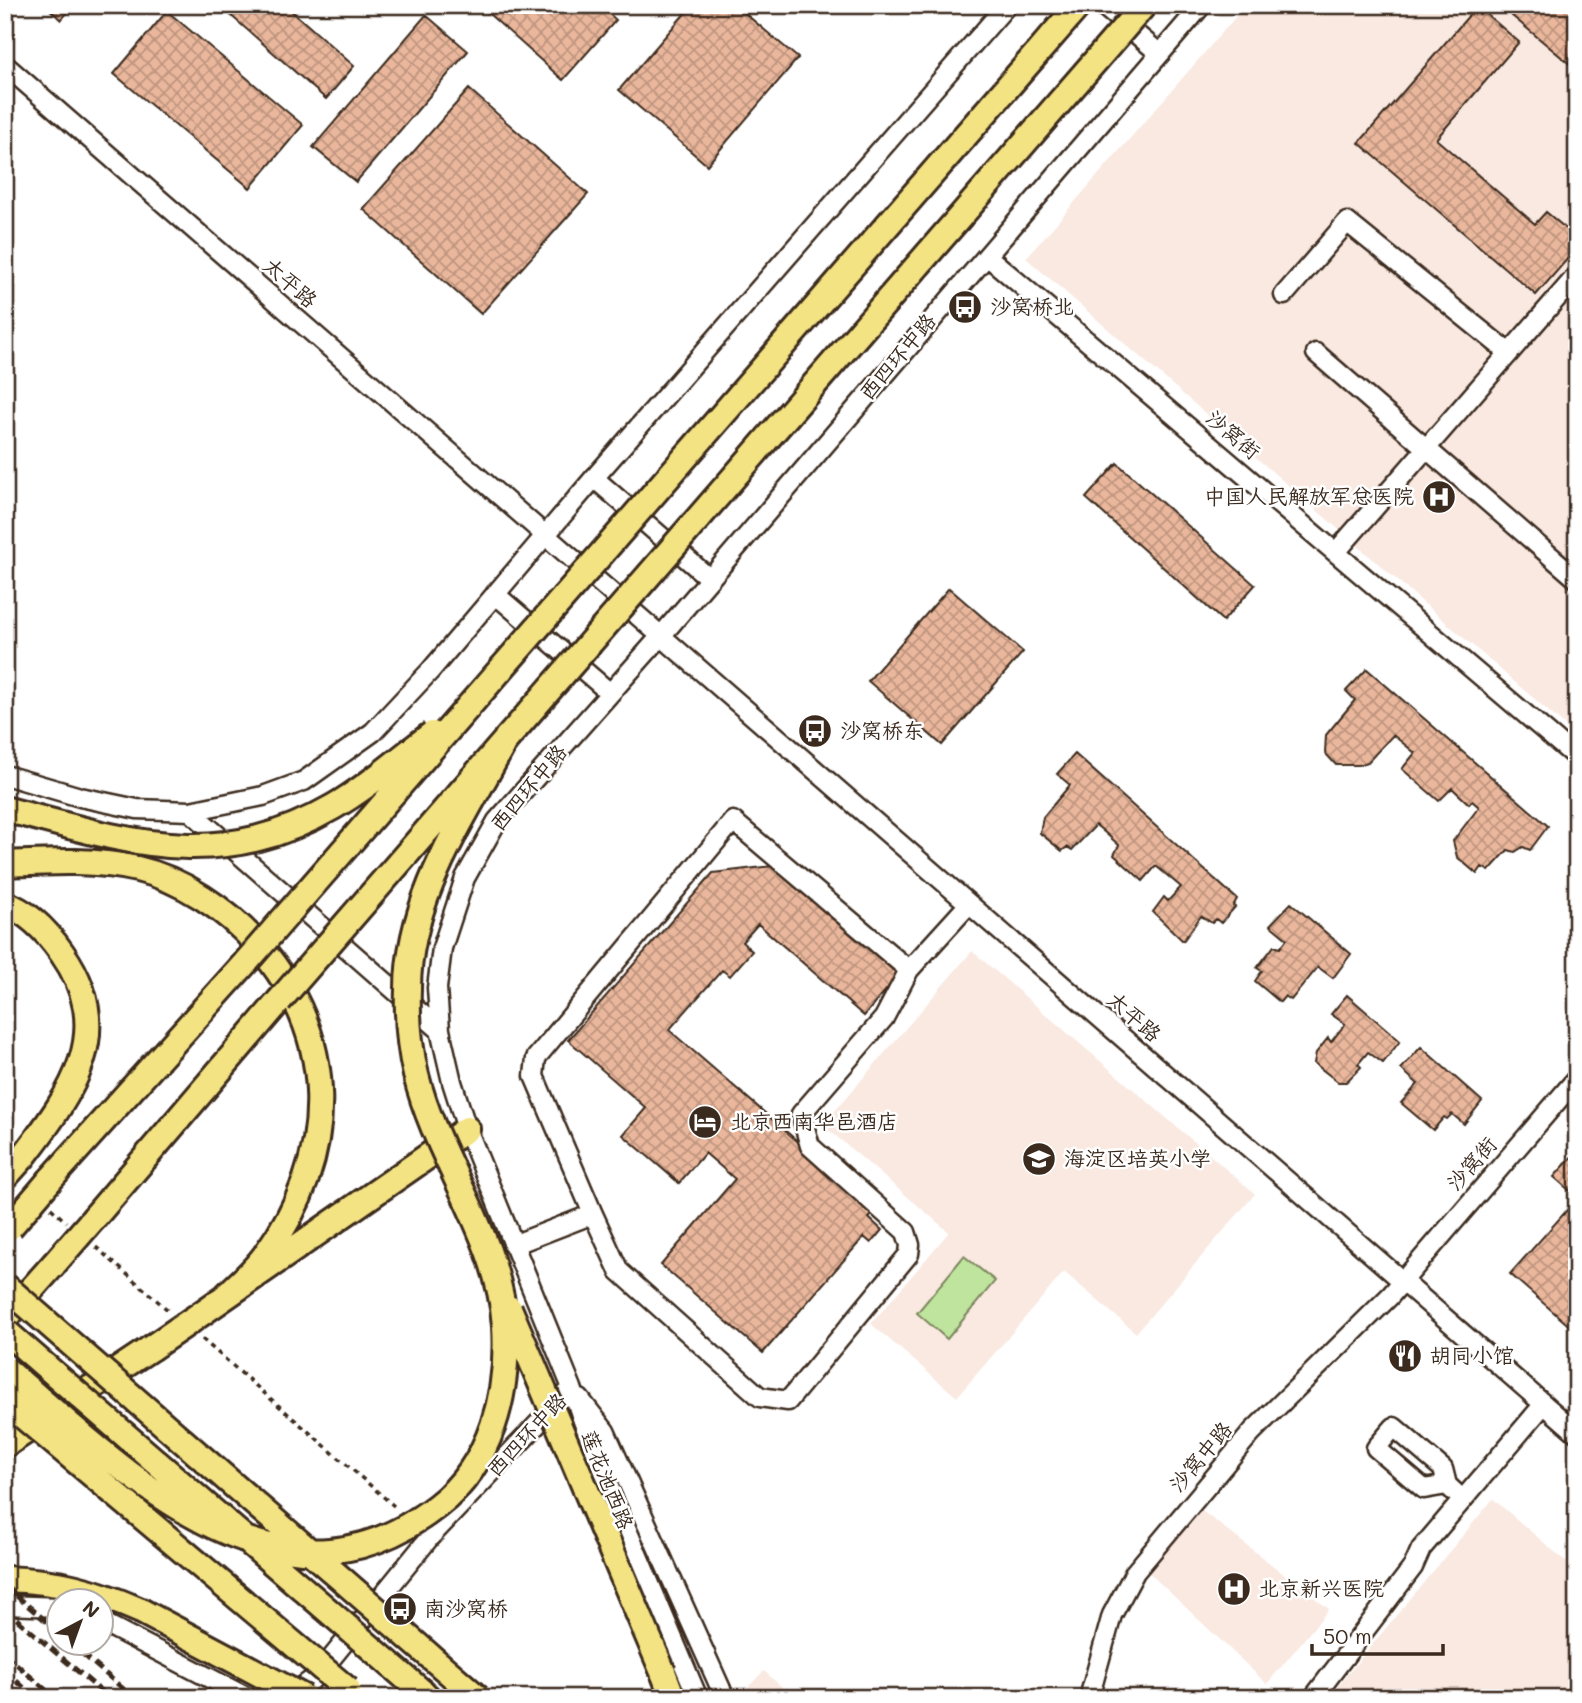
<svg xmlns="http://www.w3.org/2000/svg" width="1582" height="1703" viewBox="0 0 1582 1703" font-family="Mali,'LXGW WenKai TC',sans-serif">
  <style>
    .built { fill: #f9e9e1 }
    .grass { fill: #bfe49e; stroke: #7d875e; stroke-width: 2 }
    .building { fill: url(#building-cross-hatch); stroke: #3b2a1e; stroke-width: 2 }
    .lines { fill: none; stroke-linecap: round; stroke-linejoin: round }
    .minor-casing { stroke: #3b2a1e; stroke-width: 23 }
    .highway-casing { stroke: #3b2a1e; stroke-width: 30 }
    .path { stroke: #3b2a1e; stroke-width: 3.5; stroke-dasharray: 5 5; stroke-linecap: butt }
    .minor { stroke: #fff; stroke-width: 18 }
    .highway { stroke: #f4e382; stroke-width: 24 }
    .rail { stroke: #3b2a1e; stroke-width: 5; stroke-dasharray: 10 5; stroke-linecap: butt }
    .highway-bridge-casing { stroke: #3b2a1e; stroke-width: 30; stroke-linecap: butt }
    .highway-bridge { stroke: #f4e382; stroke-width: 24 }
    .labels { text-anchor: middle; stroke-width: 5; stroke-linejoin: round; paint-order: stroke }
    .street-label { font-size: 21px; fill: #3b2a1e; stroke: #fff }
    .poi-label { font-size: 21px; fill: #3b2a1e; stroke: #fff; text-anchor: start }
  </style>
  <defs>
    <pattern id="building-cross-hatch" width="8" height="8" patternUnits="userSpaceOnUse" patternTransform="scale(1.75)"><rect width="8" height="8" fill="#eab79c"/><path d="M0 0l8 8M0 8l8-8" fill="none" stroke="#bf957f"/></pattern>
  </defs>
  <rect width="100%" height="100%" fill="#fff"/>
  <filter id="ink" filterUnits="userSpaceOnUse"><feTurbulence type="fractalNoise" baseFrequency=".0143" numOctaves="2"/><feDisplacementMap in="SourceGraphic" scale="14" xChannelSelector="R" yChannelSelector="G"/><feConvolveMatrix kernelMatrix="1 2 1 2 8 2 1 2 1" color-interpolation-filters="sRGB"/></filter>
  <g filter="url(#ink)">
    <path class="built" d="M1246 5H1577V736L1026 258Z
      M972 951 1255 1194 1136 1333 1064 1272 957 1397 871 1324 949 1232 823 1125Z
      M1493 1499 1577 1571V1698H1328Z
      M1197 1507 1329 1609 1267 1684 1144 1568Z
      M764 1671 794 1698H750L746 1689Z"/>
    <path class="grass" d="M964 1256 995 1281 947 1339 917 1313Z"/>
    <path class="building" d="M45 5H74L61 20Z
      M219 5H285L354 66 326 99Z
      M479 5H600L616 20 563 80Z
      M692 5H735L798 58 707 165 619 90Z
      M1522 5H1577V70L1512 16Z
      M1477 6 1519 42 1436 139 1535 224 1546 212 1577 238V248L1536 295 1359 143Z
      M167 11 303 125 250 188 114 74Z
      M426 15 468 51 356 182 313 147Z
      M469 89 588 194 481 314 363 209Z
      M1117 463 1255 585 1223 621 1086 498Z
      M949 588 1023 652 942 745 868 681Z
      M1367 669 1548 826 1530 850 1523 847 1515 852 1508 850 1489 871 1482 867 1477 874 1457 857 1453 841 1479 807 1472 801 1469 804 1452 788 1439 801 1402 769 1415 753 1393 735 1368 762 1359 765H1336L1325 753 1326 735 1355 700 1346 691Z
      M1075 754 1237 899 1233 906 1235 907 1221 923 1216 919 1212 923 1201 916 1183 941 1153 912 1164 897 1168 901 1181 887 1156 866 1143 881 1114 855 1119 845 1096 825 1072 850 1067 847 1062 851 1040 833 1043 817 1070 785 1057 774Z
      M773 866 899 975 864 1016 758 924 742 942 752 951 730 976 722 970 669 1030 877 1210 869 1218 882 1230 871 1243 864 1237 763 1353 661 1265 735 1179 705 1153 679 1183 623 1135 646 1108 568 1040 713 873Z
      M1291 903 1351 954 1333 978 1318 967 1291 1000 1285 996 1280 1002 1255 981 1262 971 1257 968 1274 946 1280 948 1287 939 1270 925Z
      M1347 995 1400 1041 1383 1063 1368 1052 1358 1064 1361 1067 1346 1082H1338L1314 1063 1316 1053 1328 1038 1331 1042 1345 1024 1331 1014Z
      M1421 1047 1482 1101 1464 1124 1452 1114 1447 1119 1444 1117 1433 1130 1401 1103 1418 1084 1401 1069Z
      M1577 1151V1197L1554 1177Z
      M1576 1200 1577 1327 1574 1330 1510 1274Z"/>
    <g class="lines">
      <g class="minor-casing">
        <path id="minor" d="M1102 5 1160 54
          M5 65 1577 1433
          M987 256 1577 758
          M1284 295 1347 222 1509 353
          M1316 353 1577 579
          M594 478 710 579
          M1336 552 1577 275
          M495 594 610 693
          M5 775 80 797 137 809 190 811 263 796 304 781 373 732 431 670 594 478 1007 5
          M190 811 440 1030
          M593 1214 619 1271 760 1397 788 1401 909 1254 910 1245 906 1232 810 1146 801 1114 884 1018 909 970
          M513 1245 593 1214 534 1076 536 1058 733 821 909 970 969 904
          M580 1399 605 1431 725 1698
          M1447 1485 1424 1489 1376 1448 1394 1427 1443 1469 1447 1485 1463 1500
          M5 1605 60 1607
          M102 1622 248 1698
          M288 1697 317 1676 430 1537 572 1388
          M698 1698 590 1442 572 1388 467 1129 452 1082 440 1030 437 988 442 948 465 878 497 821 661 636 1202 5
          M1089 1698 1112 1615 1135 1572 1252 1432 1390 1296 1577 1078
          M1313 1698 1413 1567 1421 1549 1544 1404"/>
      </g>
      <g class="highway-casing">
        <path id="highway" d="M5 864C49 862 94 859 137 869 182 879 227 910 257 944 339 1038 338 1154 266 1254 255 1270 239 1283 226 1296
          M5 904C29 912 48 933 62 953 117 1031 73 1092 23 1157
          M50 1180 247 961
          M94 1218 279 1001
          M5 1319 54 1264
          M192 1320 467 1129
          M5 1445 151 1348
          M5 1579C59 1581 91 1589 141 1611
          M663 1672 673 1698"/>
      </g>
      <path class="path" d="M51 1208 66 1222
        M96 1247 169 1311
        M202 1339 394 1506"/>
      <use href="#minor" class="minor"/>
      <use href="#highway" class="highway"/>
      <path class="rail" d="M5 1586 60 1633
        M5 1609 109 1698
        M71 1644 134 1698
        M5 1654 55 1698
        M5 1671 36 1698"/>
      <g class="highway-bridge-casing">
        <path id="highway-bridge" d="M5 809C126 841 217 874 333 807 368 787 400 758 432 734
          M247 961 1079 5
          M279 1001 1144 5
          M5 1177 23 1157
          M10 1227 50 1180
          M54 1264 94 1218
          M5 1286 478 1698
          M509 1308 663 1672
          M5 1331 429 1698
          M151 1348 192 1320
          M5 1369C124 1470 277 1631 437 1506 492 1464 509 1392 505 1326 499 1236 437 1161 416 1075 409 1046 407 1018 408 989 408 896 466 816 507 737
          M5 1401 348 1690
          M141 1611 305 1698"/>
      </g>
      <use href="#highway-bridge" class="highway-bridge"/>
    </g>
  </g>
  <defs>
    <g id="bus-disc" transform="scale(1.75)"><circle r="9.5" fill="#3b2a1e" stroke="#fff"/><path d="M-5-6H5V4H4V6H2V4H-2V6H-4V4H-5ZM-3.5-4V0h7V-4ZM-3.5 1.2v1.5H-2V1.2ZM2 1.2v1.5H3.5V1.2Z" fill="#fff"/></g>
    <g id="hospital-disc" transform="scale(1.75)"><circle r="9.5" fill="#3b2a1e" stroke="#fff"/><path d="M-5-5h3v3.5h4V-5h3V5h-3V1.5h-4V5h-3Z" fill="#fff"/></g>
    <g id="hotel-disc" transform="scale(1.75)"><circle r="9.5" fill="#3b2a1e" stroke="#fff"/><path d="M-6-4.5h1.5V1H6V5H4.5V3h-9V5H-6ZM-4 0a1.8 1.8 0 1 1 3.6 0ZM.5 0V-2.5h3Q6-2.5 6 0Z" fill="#fff"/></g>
    <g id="school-disc" transform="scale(1.75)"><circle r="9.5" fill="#3b2a1e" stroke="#fff"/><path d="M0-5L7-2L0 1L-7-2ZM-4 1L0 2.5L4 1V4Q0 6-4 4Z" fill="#fff"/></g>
    <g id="restaurant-disc" transform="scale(1.75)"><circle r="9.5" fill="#3b2a1e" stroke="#fff"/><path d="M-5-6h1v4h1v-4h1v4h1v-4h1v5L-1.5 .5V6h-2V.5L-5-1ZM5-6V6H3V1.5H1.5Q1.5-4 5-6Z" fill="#fff"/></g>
  </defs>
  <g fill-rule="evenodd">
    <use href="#bus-disc" x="965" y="307"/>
    <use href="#hospital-disc" x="1439" y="497"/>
    <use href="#bus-disc" x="815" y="731"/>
    <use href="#hotel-disc" x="705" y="1122"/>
    <use href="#school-disc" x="1039" y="1159"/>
    <use href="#restaurant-disc" x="1405" y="1356"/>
    <use href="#hospital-disc" x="1234" y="1589"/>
    <use href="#bus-disc" x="400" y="1609"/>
  </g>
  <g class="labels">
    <g class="street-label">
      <text transform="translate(290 283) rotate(41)" y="7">太平路</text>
      <text transform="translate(898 357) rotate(-50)" y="7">西四环中路</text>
      <text transform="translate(1233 435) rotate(40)" y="7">沙窝街</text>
      <text transform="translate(529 788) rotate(-50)" y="7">西四环中路</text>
      <text transform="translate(1134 1017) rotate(41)" y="7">太平路</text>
      <text transform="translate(1472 1164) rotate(-49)" y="7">沙窝街</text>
      <text transform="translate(527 1435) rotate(-47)" y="7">西四环中路</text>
      <text transform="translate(1201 1457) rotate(-50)" y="7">沙窝中路</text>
      <text transform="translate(607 1480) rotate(68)" y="7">莲花池西路</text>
    </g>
    <g class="poi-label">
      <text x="990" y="314">沙窝桥北</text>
      <text x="1414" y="504" text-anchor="end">中国人民解放军总医院</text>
      <text x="840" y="738">沙窝桥东</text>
      <text x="730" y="1129">北京西南华邑酒店</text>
      <text x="1064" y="1166">海淀区培英小学</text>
      <text x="1430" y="1363">胡同小馆</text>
      <text x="1258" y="1596">北京新兴医院</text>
      <text x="424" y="1616">南沙窝桥</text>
    </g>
  </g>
  <rect width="1582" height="1703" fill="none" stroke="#fff" stroke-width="28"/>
  <rect x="14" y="14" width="1554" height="1675" fill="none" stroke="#3b2a1e" stroke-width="2.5" filter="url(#ink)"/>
  <g transform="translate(80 1622) rotate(41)"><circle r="33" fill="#ffffff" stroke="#b1aaa5" stroke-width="2"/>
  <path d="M0-5L12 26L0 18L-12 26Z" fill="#3b2a1e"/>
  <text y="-10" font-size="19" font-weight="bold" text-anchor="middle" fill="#3b2a1e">N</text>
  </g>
  <path d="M1312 1644v10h131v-10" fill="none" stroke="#3b2a1e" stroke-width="3.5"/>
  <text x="1323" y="1644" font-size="21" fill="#3b2a1e" stroke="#ffffff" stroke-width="5" paint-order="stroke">50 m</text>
</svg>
